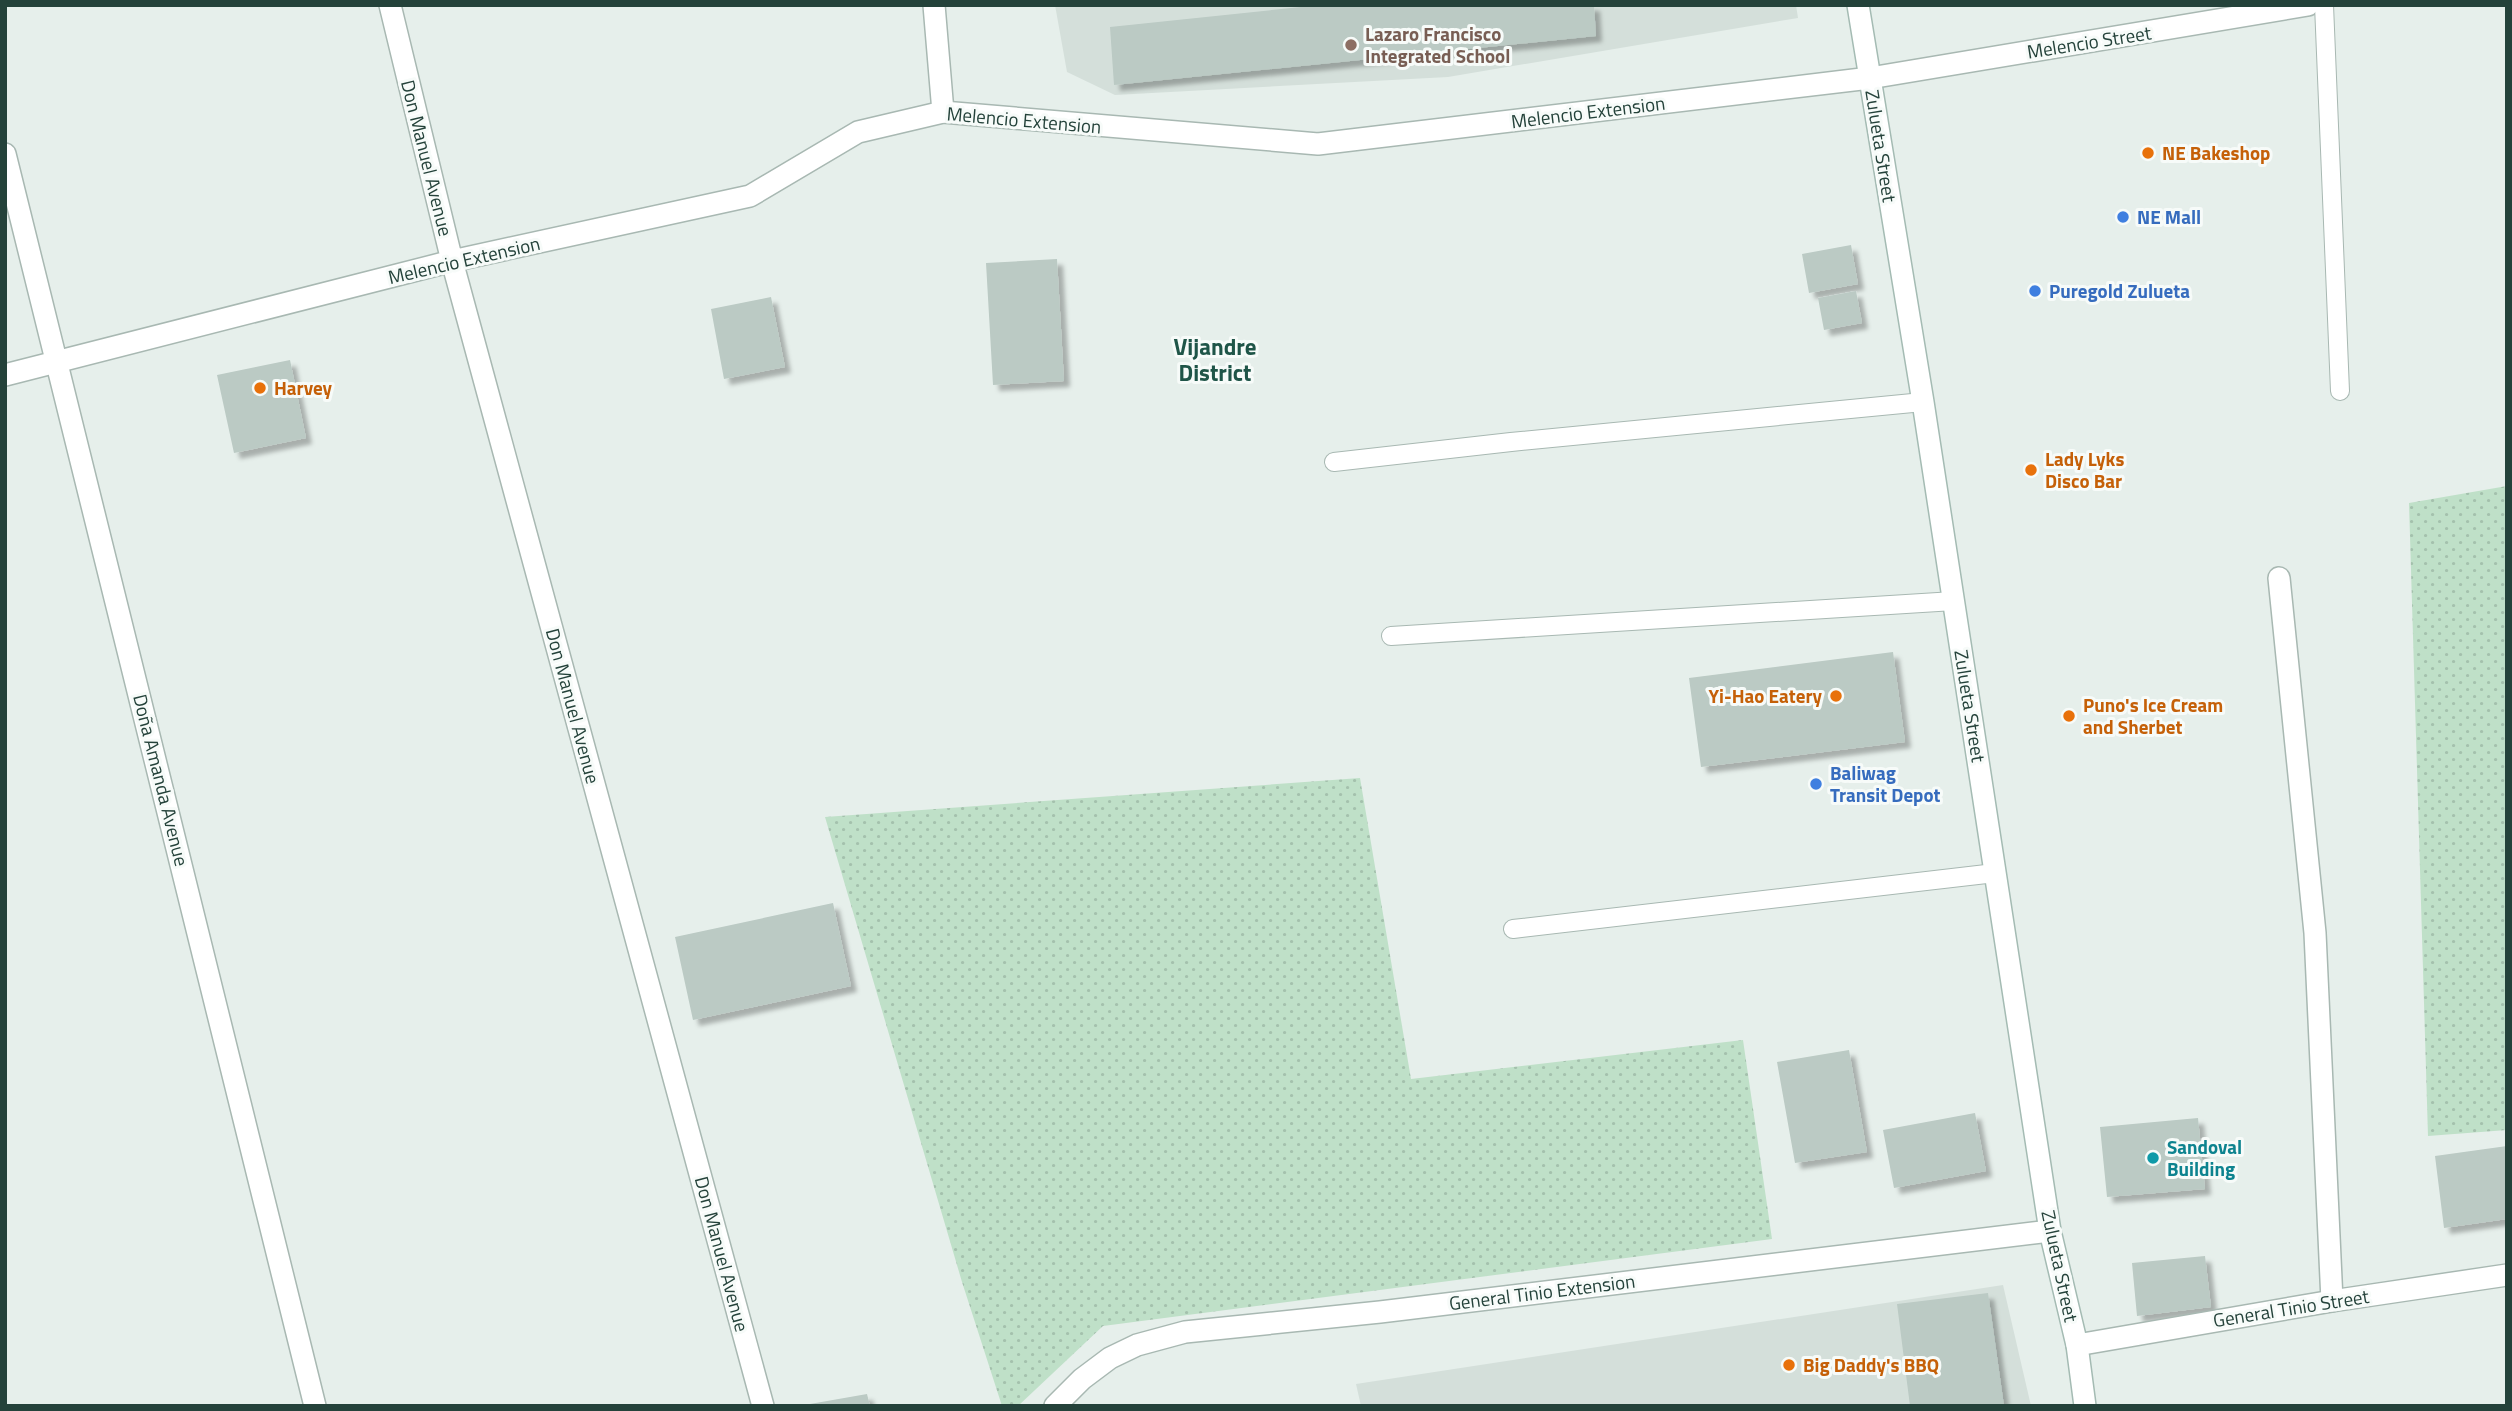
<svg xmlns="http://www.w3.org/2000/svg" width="2512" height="1411" viewBox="0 0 2512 1411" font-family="'Titillium Web',sans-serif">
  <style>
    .built { fill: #d4dfda }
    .grass { fill: url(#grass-dots) }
    .building { fill: #bbcac4; filter: url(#shadow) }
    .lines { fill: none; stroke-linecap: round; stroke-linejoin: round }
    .service-casing { stroke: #a8b8b2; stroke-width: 20 }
    .minor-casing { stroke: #a8b8b2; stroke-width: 24 }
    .tertiary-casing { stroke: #a8b8b2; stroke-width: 24 }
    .secondary-casing { stroke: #a4bbb3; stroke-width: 24 }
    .service { stroke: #fff; stroke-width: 18 }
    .minor { stroke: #fff; stroke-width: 21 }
    .tertiary { stroke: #fff; stroke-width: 21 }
    .secondary { stroke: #fff; stroke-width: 21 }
    .education-dot { fill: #8d6e63; stroke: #f7fbf9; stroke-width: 2.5 }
    .food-dot { fill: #e8710a; stroke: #f7fbf9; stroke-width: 2.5 }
    .shop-dot { fill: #3f7fe0; stroke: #f7fbf9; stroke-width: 2.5 }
    .culture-dot { fill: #0f9aa8; stroke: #f7fbf9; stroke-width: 2.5 }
    .labels { text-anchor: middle; stroke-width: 6; stroke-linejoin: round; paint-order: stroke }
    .education-label { font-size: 19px; font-weight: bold; fill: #785e54; stroke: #f7fbf9; text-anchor: start }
    .street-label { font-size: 19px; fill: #24423a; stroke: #f7fbf9 }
    .food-label { font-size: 19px; font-weight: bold; fill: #c56008; stroke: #f7fbf9; text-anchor: start }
    .shop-label { font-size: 19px; font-weight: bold; fill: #366cbe; stroke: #f7fbf9; text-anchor: start }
    .culture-label { font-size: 19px; font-weight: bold; fill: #0d838f; stroke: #f7fbf9; text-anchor: start }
    .quarter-label { font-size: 23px; font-weight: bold; fill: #1f5548; stroke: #f7fbf9 }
  </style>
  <defs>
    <pattern id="grass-dots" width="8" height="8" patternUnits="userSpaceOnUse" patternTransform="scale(1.75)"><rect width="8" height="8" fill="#bfe0c8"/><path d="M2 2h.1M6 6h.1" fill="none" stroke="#a4c1ad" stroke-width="1.8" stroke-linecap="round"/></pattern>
    <filter id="shadow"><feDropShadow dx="6" dy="6" stdDeviation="2" flood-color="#0004"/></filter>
  </defs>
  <rect width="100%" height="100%" fill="#e6efeb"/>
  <path class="built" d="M1055 5H1796L1798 18 1448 77 1115 95 1067 72Z
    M2003 1285 2031 1406H1361L1356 1384Z"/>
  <path class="grass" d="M2507 486V1130L2428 1136 2409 503Z
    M1360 778 1411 1079 1743 1040 1772 1239 1103 1326 1018 1406H1002L962 1282 825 817Z"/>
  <path class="building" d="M1320 5H1594L1596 36 1114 85 1110 27Z
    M1851 245 1858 284 1809 293 1802 254Z
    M1057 259 1064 381 993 385 986 263Z
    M1856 291 1862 323 1824 330 1818 298Z
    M771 297 785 367 724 379 711 309Z
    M290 360 306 438 234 453 217 375Z
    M1893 652 1905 742 1701 767 1689 678Z
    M833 903 851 986 693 1020 675 937Z
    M1849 1050 1867 1152 1795 1163 1777 1062Z
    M1975 1113 1986 1171 1894 1188 1883 1130Z
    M2198 1118 2205 1189 2107 1197 2100 1127Z
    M2507 1146V1219L2444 1228 2435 1156Z
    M2205 1256 2211 1307 2137 1316 2132 1263Z
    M1988 1293 2004 1406H1910L1897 1304Z
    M867 1394 870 1406H810V1404Z"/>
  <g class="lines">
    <g class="service-casing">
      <path id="service" d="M2324 5 2340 391
        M1334 462 1511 442 1923 402
        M1391 636 1954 601
        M1513 929 1995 873"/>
    </g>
    <g class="minor-casing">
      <path id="minor" d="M934 5 943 112
        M5 154 315 1406
        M2279 578 2315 933 2332 1301"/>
    </g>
    <g class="tertiary-casing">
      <path id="tertiary" d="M390 5 452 261 763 1406
        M5 375 452 261 750 196 858 132 943 112 1318 144 1870 78 2308 5
        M2077 1345 2332 1301 2507 1275
        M1055 1406 1082 1379 1110 1358 1137 1345 1185 1332 1380 1312 2050 1231"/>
    </g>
    <g class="secondary-casing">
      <path id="secondary" d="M1858 5 1923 402 2050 1231 2077 1345 2085 1406"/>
    </g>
    <use href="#service" class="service"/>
    <use href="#minor" class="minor"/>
    <use href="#tertiary" class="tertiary"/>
    <use href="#secondary" class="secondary"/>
  </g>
  <circle class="education-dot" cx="1351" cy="45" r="7"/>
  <g class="food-dot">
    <circle cx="2148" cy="153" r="7"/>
    <circle cx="260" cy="388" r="7"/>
    <circle cx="2031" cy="470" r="7"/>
    <circle cx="1836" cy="696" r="7"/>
    <circle cx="2069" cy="716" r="7"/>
    <circle cx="1789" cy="1365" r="7"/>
  </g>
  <g class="shop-dot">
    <circle cx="2123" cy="217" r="7"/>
    <circle cx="2035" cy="291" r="7"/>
    <circle cx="1816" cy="784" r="7"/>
  </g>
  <circle class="culture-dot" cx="2153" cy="1158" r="7"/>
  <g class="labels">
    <g class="education-label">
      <text x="1365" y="41">Lazaro Francisco<tspan x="1365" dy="22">Integrated School</tspan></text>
    </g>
    <g class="street-label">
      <text transform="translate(2089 42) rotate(-9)" y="7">Melencio Street</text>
      <text transform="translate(1588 112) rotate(-7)" y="7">Melencio Extension</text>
      <text transform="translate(1024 120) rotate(5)" y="7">Melencio Extension</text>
      <text transform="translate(1881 146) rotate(81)" y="7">Zulueta Street</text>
      <text transform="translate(427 158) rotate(76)" y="7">Don Manuel Avenue</text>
      <text transform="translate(464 260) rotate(-13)" y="7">Melencio Extension</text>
      <text transform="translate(573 706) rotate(75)" y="7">Don Manuel Avenue</text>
      <text transform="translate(1970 706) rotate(81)" y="7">Zulueta Street</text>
      <text transform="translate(161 780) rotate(76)" y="7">Doña Amanda Avenue</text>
      <text transform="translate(722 1254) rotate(75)" y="7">Don Manuel Avenue</text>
      <text transform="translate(2060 1266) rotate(78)" y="7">Zulueta Street</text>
      <text transform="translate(1542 1292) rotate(-7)" y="7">General Tinio Extension</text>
      <text transform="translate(2291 1308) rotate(-9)" y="7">General Tinio Street</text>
    </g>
    <g class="food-label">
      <text x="2162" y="160">NE Bakeshop</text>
      <text x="274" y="395">Harvey</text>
      <text x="2045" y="466">Lady Lyks<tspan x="2045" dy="22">Disco Bar</tspan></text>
      <text x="1822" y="703" text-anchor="end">Yi-Hao Eatery</text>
      <text x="2083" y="712">Puno's Ice Cream<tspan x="2083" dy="22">and Sherbet</tspan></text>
      <text x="1803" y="1372">Big Daddy's BBQ</text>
    </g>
    <g class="shop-label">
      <text x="2137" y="224">NE Mall</text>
      <text x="2049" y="298">Puregold Zulueta</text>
      <text x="1830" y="780">Baliwag<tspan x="1830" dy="22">Transit Depot</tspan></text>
    </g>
    <g class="culture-label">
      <text x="2167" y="1154">Sandoval<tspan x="2167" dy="22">Building</tspan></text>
    </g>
    <g class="quarter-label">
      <text x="1215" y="355">Vijandre<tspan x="1215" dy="26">District</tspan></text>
    </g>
  </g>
  <rect width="2512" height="1411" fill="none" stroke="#24423a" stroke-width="14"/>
</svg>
